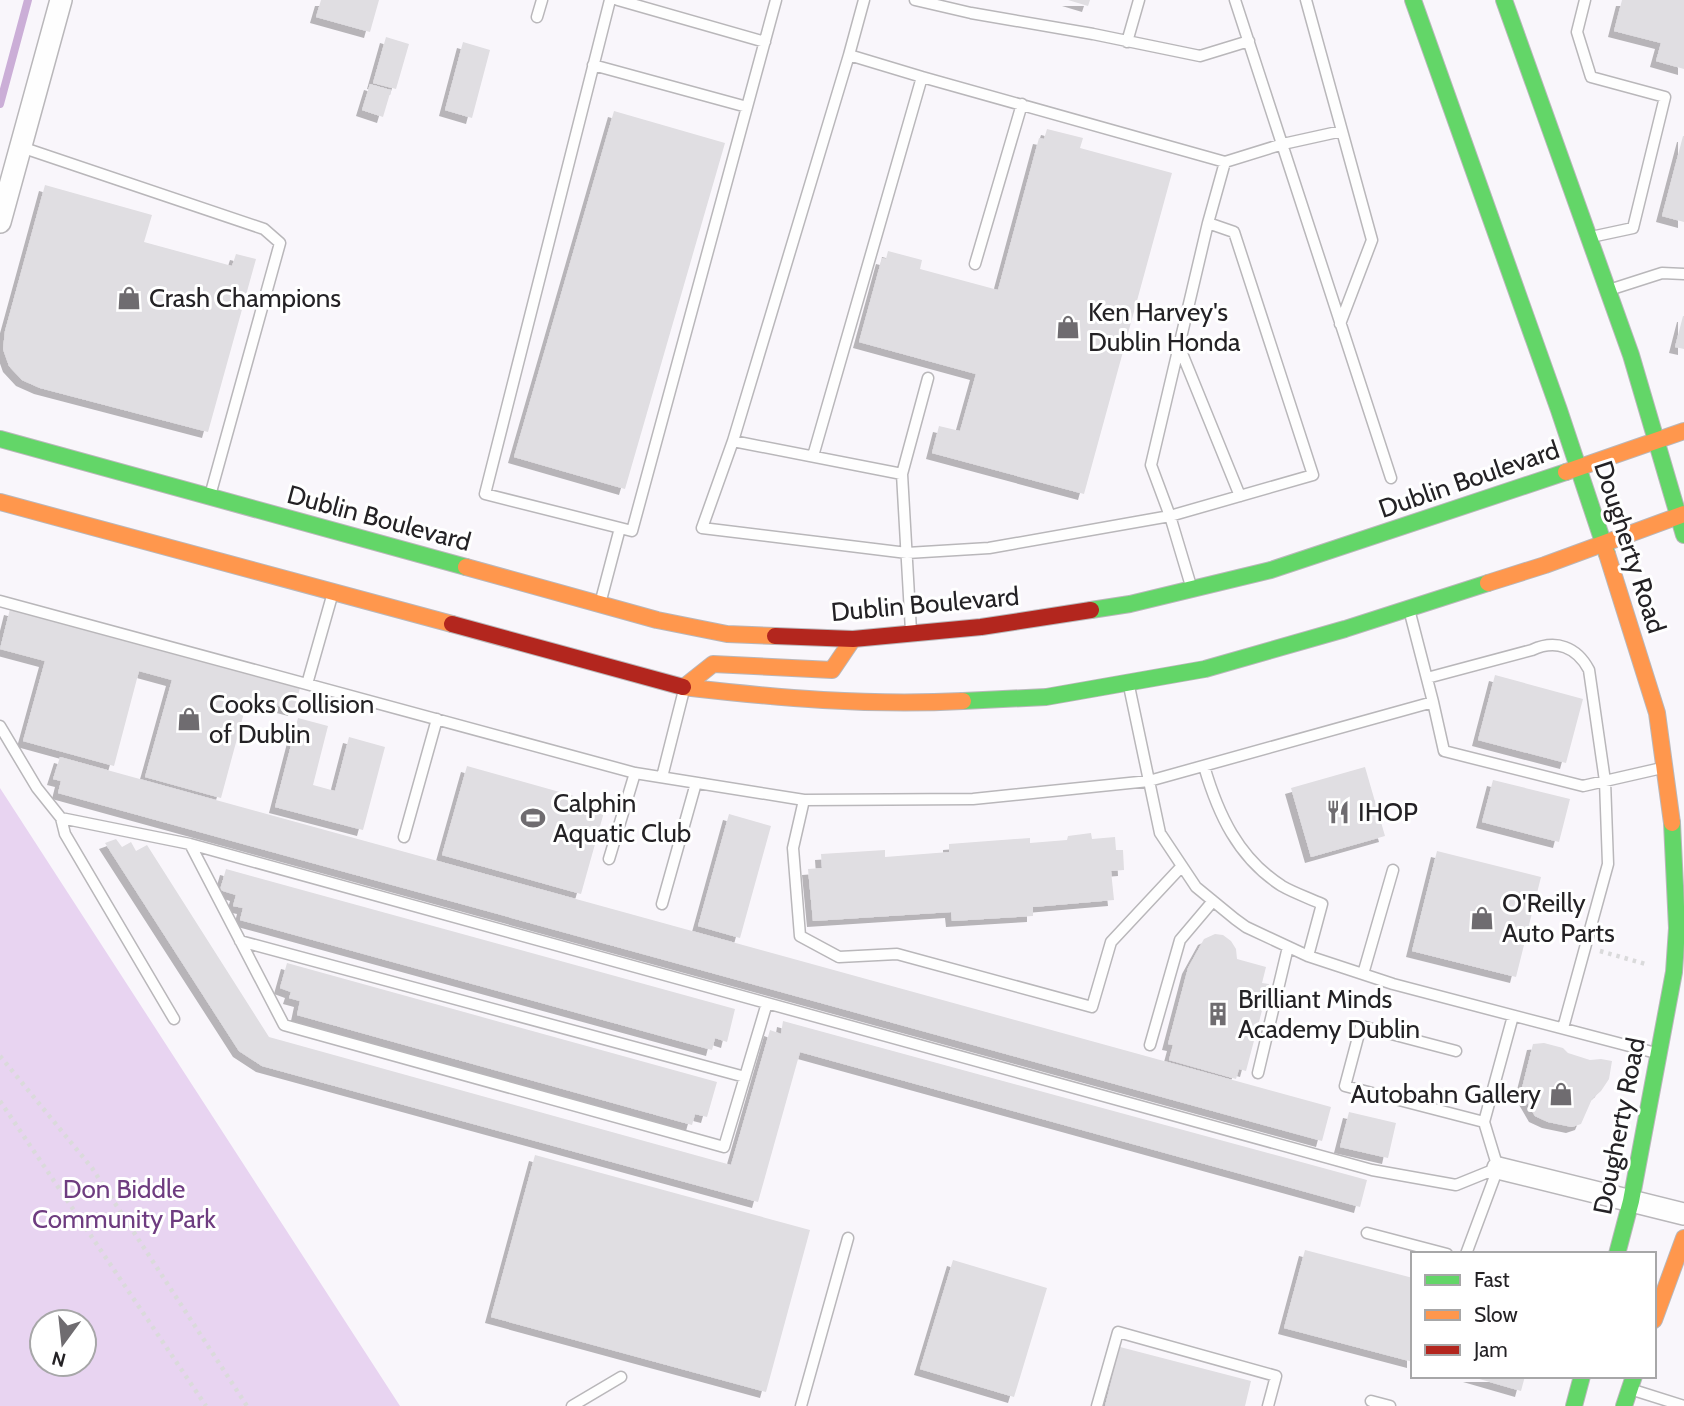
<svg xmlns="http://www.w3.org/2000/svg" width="1684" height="1406" viewBox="0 0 1684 1406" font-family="Cabin,sans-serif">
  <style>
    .green { fill: #e8d4f1; fill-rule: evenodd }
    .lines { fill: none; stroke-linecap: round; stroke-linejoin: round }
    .stream { stroke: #cbaed7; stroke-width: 8 }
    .building { fill: #e0dee2; filter: url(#shadow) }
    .lane-casing { stroke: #b9b7ba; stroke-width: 13 }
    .street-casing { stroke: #b9b7ba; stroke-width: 24 }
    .fast-casing { stroke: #b9b7ba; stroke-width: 18 }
    .slow-casing { stroke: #b9b7ba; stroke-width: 18 }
    .jam-casing { stroke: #b9b7ba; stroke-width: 18 }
    .path { stroke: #dadadb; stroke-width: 4.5; stroke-dasharray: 3.5 5; stroke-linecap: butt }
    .lane { stroke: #fefefe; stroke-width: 10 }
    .street { stroke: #fefefe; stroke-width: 21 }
    .fast { stroke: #63d668; stroke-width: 16 }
    .slow { stroke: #ff974d; stroke-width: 16 }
    .jam { stroke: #b3261e; stroke-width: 16 }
    .labels { text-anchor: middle; stroke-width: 6; stroke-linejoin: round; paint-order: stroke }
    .poi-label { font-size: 26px; fill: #242225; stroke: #fff; text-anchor: start }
    .street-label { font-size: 26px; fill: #242225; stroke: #fff }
    .park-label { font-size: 26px; fill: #6e3c80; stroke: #fff }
  </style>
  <defs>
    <filter id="shadow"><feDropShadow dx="-6" dy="6" stdDeviation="0" flood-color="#0004"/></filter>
  </defs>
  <rect width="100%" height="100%" fill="#f9f6fb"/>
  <path class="green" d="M0 788 400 1406H0ZM42 1322H84V1364H42Z"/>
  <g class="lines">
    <path class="stream" d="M0 104 28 0"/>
  </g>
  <path class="building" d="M321 0H379L370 32 316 17Z
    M1068 0H1090L1088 6Z
    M1622 0H1684V69L1656 61 1661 43 1614 31Z
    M386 37 409 44 396 89 373 83Z
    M463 42 490 50 472 118 445 110Z
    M370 84 391 90 383 117 362 110Z
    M614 111 725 143 625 489 514 457Z
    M1047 129 1083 138 1080 148 1172 173 1084 494 932 453 939 426 960 431 976 374 859 342 882 258 886 259 888 251 922 260 920 269 998 290 1039 138 1044 139Z
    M1683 136H1684V222L1662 216Z
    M45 185 152 215 144 242 232 266 236 254 256 259 208 432 40 388 22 380 9 366 3 349 5 331Z
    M1683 316H1684V349L1675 347Z
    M10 609 300 688 294 710 248 698 221 798 145 777 172 680 139 671 114 766 23 741 45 661 0 649Z
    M1495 675 1583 699 1566 763 1478 740Z
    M298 718 328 726 313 785 335 791 349 737 385 747 363 830 275 807Z
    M60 757 1331 1107 1322 1141 58 793 61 781 53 779Z
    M467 766 606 805 581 894 442 855Z
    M1365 767 1385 836 1311 857 1291 788Z
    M1493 780 1570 799 1559 842 1482 822Z
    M729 814 771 826 740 938 698 926Z
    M1091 833 1092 839 1115 837 1116 850H1123L1124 870 1111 871 1114 900 1033 907V916L952 921 951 912 813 921 808 869 822 868 821 854 885 850V857L949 852V844L1030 838V843L1067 840 1068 836Z
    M116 839 122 847 131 842 136 851 147 845 269 1037 731 1165 770 1030 781 1034 783 1021 1367 1180 1360 1207 800 1052 758 1202 262 1066 239 1051 105 843Z
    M1437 851 1541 877 1516 977 1412 951Z
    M226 869 735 1009 727 1042 715 1038 712 1050 240 920 243 908 233 906 236 895 220 890Z
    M1215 934 1223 935 1231 941 1236 949 1237 959 1266 967 1262 983 1269 984 1246 1071 1239 1069 1236 1079 1169 1060 1173 1045 1168 1044 1188 968 1204 939Z
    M287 963 717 1082 707 1117 695 1114 692 1125 297 1015 300 1001 289 998 291 992 280 988Z
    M1544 1043 1563 1048 1568 1053 1590 1060 1601 1059 1612 1061 1609 1079 1601 1091 1592 1099 1581 1124 1572 1127 1548 1122 1535 1116 1521 1092 1533 1044Z
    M1349 1112 1396 1123 1388 1158 1340 1147Z
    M535 1155 810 1230 766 1392 491 1317Z
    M1305 1250 1413 1278V1362L1284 1328Z
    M953 1260 1047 1288 1014 1397 920 1369Z
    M1120 1347 1251 1381 1245 1406H1105Z
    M1469 1376H1525L1521 1391Z"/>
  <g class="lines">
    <g class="lane-casing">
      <path id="lane" d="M610 0 485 494 632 531 776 0
        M618 0 765 42
        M915 0 971 13 1093 34 1200 56 1249 41
        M1235 0 1391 478
        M1306 0 1372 240 1340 324
        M1585 0 1577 32 1591 77 1665 97 1633 228 1591 237
        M537 17 542 0
        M1127 42 1139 0
        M849 55 864 0
        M593 65 747 107
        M21 147 264 229 280 243 211 492
        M1208 223 1225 162
        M975 264 1022 104
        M1609 290 1662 273 1684 274
        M1179 346 1240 496
        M733 441 849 55 922 77
        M813 456 922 77 1225 162 1283 144 1342 131
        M902 474 928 378
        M601 600 620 528
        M0 601 635 773 804 800 973 799 1149 781 1433 702 1444 751 1583 786 1662 768
        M1410 613 1433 702
        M911 631 902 474 733 441 702 528 907 553 989 548 1170 516 1151 465 1208 223 1234 232 1313 475 1170 516 1191 586
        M1427 678 1532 650C1556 639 1577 647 1589 670L1605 781 1608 864 1563 1028
        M307 684 332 596
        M1129 686 1160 833 1196 887 1235 919 1246 927 1308 956 1393 984 1656 1053
        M0 726 37 788 61 818 190 844 1372 1170 1456 1185 1498 1168
        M1204 766C1218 814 1238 858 1282 886 1294 893 1309 898 1322 904L1308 956
        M662 777 684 690
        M804 800 793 848 800 936 839 957 897 954 1092 1007 1111 942 1182 866
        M61 818 65 834 174 1019
        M404 837 437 719
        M190 844 284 1025 724 1147 767 1003
        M609 859 635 773
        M662 904 696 783
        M240 941 745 1077
        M1363 974 1393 870
        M1150 1045 1180 940 1213 901
        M1456 1051 1361 1026 1345 1086 1484 1122
        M1258 1073 1288 947
        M1367 1233 1447 1254
        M1466 1254 1498 1168 1484 1122 1513 1016
        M1630 1389 1684 1406
        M1371 1401 1390 1406
        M572 1406 621 1377
        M801 1406 848 1238
        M1097 1406 1118 1332 1276 1376 1268 1406"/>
    </g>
    <g class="street-casing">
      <path id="street" d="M0 222 61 0
        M1498 1168 1684 1214"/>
    </g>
    <g class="fast-casing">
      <path id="fast" d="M1413 0 1559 410 1607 554
        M1504 0 1631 355 1684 535
        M0 439 466 567
        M1091 610 1130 604 1271 570 1566 472
        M963 701 1046 697 1205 669 1345 629 1488 583
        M1617 1254 1631 1201 1674 972 1677 928 1672 823
        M1574 1406 1582 1376
        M1624 1406 1634 1376"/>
    </g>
    <g class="slow-casing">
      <path id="slow" d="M1566 472 1684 431
        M0 502 452 624
        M1607 554 1657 713 1672 823
        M466 567 657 620 727 634 775 636
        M1488 583 1545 565 1684 514
        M683 687C777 698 869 706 963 701
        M684 687 713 664 832 670 853 639
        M1654 1320 1684 1238"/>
    </g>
    <g class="jam-casing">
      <path id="jam" d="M452 624 683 687
        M775 636 853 639 981 627 1091 610"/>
    </g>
    <path class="path" d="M1600 951 1649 965
      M0 1056 92 1168 247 1406
      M0 1101 206 1406"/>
    <use href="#lane" class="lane"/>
    <use href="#street" class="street"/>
    <use href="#fast" class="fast"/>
    <use href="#slow" class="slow"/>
    <use href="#jam" class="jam"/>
  </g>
  <defs>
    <g id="shop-bare" transform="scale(1.89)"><path d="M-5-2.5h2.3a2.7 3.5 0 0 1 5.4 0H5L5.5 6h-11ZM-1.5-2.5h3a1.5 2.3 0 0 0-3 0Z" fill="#6f6c70" stroke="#fff" stroke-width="2.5" paint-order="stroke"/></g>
    <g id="restaurant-bare" transform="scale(1.89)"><path d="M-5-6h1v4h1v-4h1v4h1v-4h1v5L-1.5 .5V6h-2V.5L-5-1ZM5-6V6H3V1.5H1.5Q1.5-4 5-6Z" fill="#6f6c70" stroke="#fff" stroke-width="2.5" paint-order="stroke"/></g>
    <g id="stadium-bare" transform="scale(1.89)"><path d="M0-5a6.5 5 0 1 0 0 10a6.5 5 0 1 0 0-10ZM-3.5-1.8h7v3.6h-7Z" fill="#6f6c70" stroke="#fff" stroke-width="2.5" paint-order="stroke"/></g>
    <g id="building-bare" transform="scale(1.89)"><path d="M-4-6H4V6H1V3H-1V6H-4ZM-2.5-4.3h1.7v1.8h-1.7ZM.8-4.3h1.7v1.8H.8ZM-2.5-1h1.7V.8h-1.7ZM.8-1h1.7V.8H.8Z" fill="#6f6c70" stroke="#fff" stroke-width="2.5" paint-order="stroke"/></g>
  </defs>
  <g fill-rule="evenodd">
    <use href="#shop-bare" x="129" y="298"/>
    <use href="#shop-bare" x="1068" y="327"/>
    <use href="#shop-bare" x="189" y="719"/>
    <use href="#restaurant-bare" x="1338" y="812"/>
    <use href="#stadium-bare" x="533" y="818"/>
    <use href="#shop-bare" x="1482" y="918"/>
    <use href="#building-bare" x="1218" y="1014"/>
    <use href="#shop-bare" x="1561" y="1094"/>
  </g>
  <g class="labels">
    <g class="poi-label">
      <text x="149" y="307">Crash Champions</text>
      <text x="1088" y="321">Ken Harvey's<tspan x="1088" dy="30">Dublin Honda</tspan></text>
      <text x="209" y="713">Cooks Collision<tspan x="209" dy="30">of Dublin</tspan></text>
      <text x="553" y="812">Calphin<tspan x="553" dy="30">Aquatic Club</tspan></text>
      <text x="1358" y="821">IHOP</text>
      <text x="1502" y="912">O'Reilly<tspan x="1502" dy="30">Auto Parts</tspan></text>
      <text x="1238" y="1008">Brilliant Minds<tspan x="1238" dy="30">Academy Dublin</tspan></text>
      <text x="1541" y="1103" text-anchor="end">Autobahn Gallery</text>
    </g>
    <g class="street-label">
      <text transform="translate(1469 479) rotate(-19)" y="9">Dublin Boulevard</text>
      <text transform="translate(379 518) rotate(15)" y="9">Dublin Boulevard</text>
      <text transform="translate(1630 547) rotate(72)" y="9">Dougherty Road</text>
      <text transform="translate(925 604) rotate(-5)" y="9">Dublin Boulevard</text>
      <text transform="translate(1619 1126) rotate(-79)" y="9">Dougherty Road</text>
    </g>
    <g class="park-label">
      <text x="124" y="1198">Don Biddle<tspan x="124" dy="30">Community Park</tspan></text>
    </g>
  </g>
  <rect x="1411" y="1252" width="245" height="126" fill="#ffffff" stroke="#a7a7a8" stroke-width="2"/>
  <rect x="1425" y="1275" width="35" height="10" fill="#63d668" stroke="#a7a7a8" stroke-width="2"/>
  <text x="1474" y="1287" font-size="21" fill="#242225">Fast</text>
  <rect x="1425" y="1310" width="35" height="10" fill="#ff974d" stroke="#a7a7a8" stroke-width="2"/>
  <text x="1474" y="1322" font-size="21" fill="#242225">Slow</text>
  <rect x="1425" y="1345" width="35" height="10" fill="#b3261e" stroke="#a7a7a8" stroke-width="2"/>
  <text x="1474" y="1357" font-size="21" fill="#242225">Jam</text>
  <g transform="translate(63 1343) rotate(195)"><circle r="33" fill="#ffffff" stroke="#a7a7a8" stroke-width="2"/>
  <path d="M0-5L12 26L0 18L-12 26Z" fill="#6f6c70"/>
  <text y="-10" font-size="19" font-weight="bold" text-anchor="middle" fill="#242225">N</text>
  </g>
</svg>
